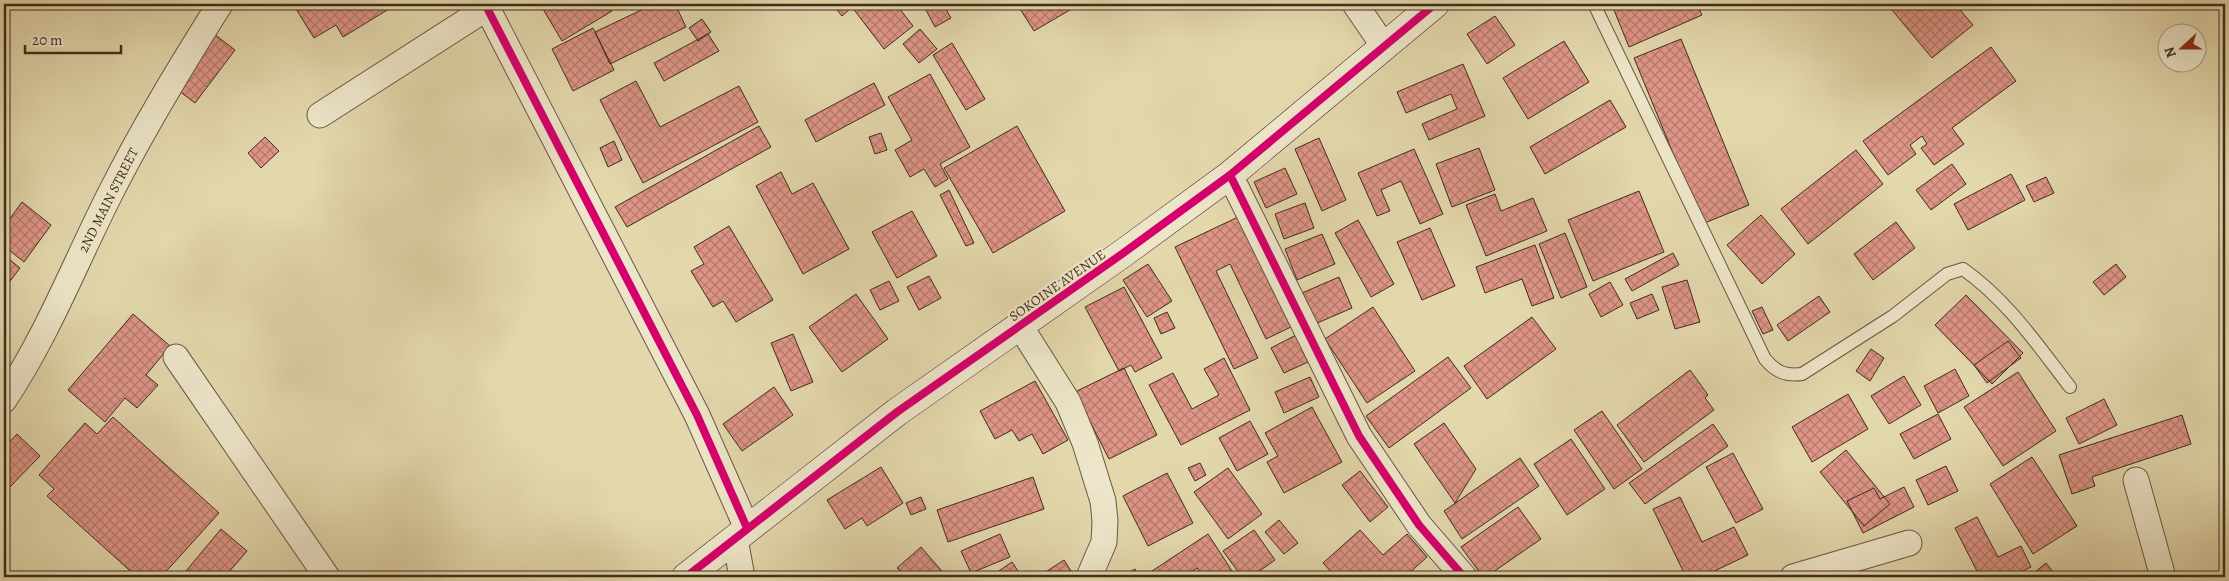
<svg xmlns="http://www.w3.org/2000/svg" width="2229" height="581" viewBox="0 0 2229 581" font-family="Alegreya,serif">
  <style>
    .building { fill: url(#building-cross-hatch); stroke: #3e2d1d }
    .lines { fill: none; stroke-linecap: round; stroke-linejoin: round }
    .lane-casing { stroke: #675841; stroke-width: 14 }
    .street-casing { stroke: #675841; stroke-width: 27 }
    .secondary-casing { stroke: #3e2d1d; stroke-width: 29 }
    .lane { stroke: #ede5c9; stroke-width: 12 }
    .street { stroke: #ede5c9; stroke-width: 25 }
    .secondary { stroke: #ede5c9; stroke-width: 28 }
    .cycleway-casing { stroke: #ede5c9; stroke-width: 11 }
    .cycleway { stroke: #d6006c; stroke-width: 8 }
    .labels { text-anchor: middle; stroke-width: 4.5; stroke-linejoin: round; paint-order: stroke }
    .street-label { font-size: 14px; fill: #3e2d1d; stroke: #ede5c9 }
  </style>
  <defs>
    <pattern id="building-cross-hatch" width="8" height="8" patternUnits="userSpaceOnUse" patternTransform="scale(1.25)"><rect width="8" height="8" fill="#df9587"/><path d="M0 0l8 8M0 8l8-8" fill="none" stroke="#b67a6e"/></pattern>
  </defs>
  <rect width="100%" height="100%" fill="#e3d7ac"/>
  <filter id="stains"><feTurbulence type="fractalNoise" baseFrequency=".004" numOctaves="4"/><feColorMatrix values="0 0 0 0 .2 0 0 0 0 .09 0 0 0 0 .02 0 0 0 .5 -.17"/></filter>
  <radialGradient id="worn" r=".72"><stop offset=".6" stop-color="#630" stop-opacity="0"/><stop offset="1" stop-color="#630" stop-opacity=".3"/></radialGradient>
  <path class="building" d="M293 4H397L343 37 336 25 314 38Z
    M540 4H608L612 11 562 41Z
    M654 4H675L686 27 610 64 595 32Z
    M832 4H896L913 26 884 49 852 7 842 16Z
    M936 4H943L951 18 935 27 926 10Z
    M1017 4H1080L1034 31Z
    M1630 4H1697L1702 15 1629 47 1614 10Z
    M1887 4H1955L1973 25 1932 58Z
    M1495 16 1515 45 1487 64 1467 34Z
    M702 19 711 32 698 41 689 28Z
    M593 28 614 70 573 91 552 49Z
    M920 29 937 49 919 63 903 44Z
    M214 34 235 50 195 103 174 87Z
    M708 34 719 51 664 81 654 63Z
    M1681 39 1749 205 1702 224 1634 58Z
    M1564 41 1589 82 1528 119 1503 78Z
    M952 43 985 99 966 110 933 55Z
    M1991 47 2016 81 1952 128 1964 144 1934 165 1921 148 1927 144 1922 136 1910 145 1916 154 1888 175 1863 141Z
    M1463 64 1485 116 1429 140 1422 124 1457 109 1451 94 1406 113 1397 92Z
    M930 74 970 147 940 164 948 179 935 187 924 169 910 177 895 150 912 140 888 97Z
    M636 81 660 127 739 86 758 122 643 183 600 100Z
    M874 83 885 105 816 142 805 120Z
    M1610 100 1626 127 1545 174 1530 147Z
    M759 126 771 147 627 227 615 207Z
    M1017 126 1065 211 993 253 944 168Z
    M881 133 887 150 875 154 869 137Z
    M265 137 279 151 261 168 248 153Z
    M1319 138 1346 200 1322 211 1295 149Z
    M614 141 622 160 608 167 600 148Z
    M1479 148 1495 190 1452 207 1436 164Z
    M1414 149 1443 214 1420 224 1401 181 1381 190 1390 211 1377 216 1358 173Z
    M1856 150 1883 184 1808 244 1781 209Z
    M1952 164 1966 184 1931 210 1916 190Z
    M1285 168 1297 194 1266 208 1254 182Z
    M781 172 792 194 813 183 849 249 803 274 756 186Z
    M2011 174 2025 200 1968 230 1954 204Z
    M2046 177 2054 193 2034 202 2026 186Z
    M949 190 974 243 966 246 940 195Z
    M1639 191 1664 252 1593 281 1568 220Z
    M1495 194 1501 211 1533 198 1547 231 1486 256 1466 205Z
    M22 202 51 225 24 262 4 246V227Z
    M1305 203 1314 228 1284 239 1275 214Z
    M912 211 937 256 897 278 872 232Z
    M1761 215 1795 254 1762 284 1727 245Z
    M1238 217 1291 327 1266 339 1230 264 1216 271 1258 358 1234 369 1175 247Z
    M1358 220 1394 284 1371 297 1335 233Z
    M1896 222 1915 248 1873 280 1854 254Z
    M729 226 773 300 736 322 723 301 713 307 691 271 704 264 694 247Z
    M1430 228 1455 286 1422 300 1397 242Z
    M1565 233 1587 287 1561 298 1539 244Z
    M1322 234 1335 264 1297 280 1285 249Z
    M1535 245 1554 298 1532 306 1522 279 1485 293 1476 267Z
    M1673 253 1679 265 1632 291 1625 279Z
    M4 255 20 268 4 289Z
    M1148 264 1172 301 1147 317 1123 280Z
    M2116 264 2126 277 2104 295 2093 282Z
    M929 276 941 298 919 310 907 287Z
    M1339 277 1352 308 1315 324 1302 293Z
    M1687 280 1700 322 1675 329 1662 287Z
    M889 281 899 301 880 310 870 290Z
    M1610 282 1623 305 1601 317 1589 294Z
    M1124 287 1162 358 1135 372 1131 365 1119 371 1085 307Z
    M856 294 888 339 842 372 809 327Z
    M1652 294 1659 310 1637 319 1630 303Z
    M1966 295 2023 353 1992 384 1935 325Z
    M1819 296 1830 312 1788 341 1777 325Z
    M1373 307 1415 371 1367 403 1325 339Z
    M1762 307 1773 330 1763 334 1752 311Z
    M1167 312 1175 328 1161 334 1154 318Z
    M133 314 170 346 146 375 158 385 137 408 125 398 105 422 68 390Z
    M1532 317 1556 349 1487 399 1464 366Z
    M793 334 813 382 791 391 771 343Z
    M1296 335 1308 362 1284 373 1271 348Z
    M2008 341 2021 358 1987 383 1974 365Z
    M1871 349 1884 358 1870 381 1856 371Z
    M1448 357 1471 388 1389 448 1366 416Z
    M1224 358 1250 410 1181 445 1149 385 1173 373 1192 409 1219 395 1204 369Z
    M1124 368 1157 435 1109 459 1075 392Z
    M1955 369 1969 396 1938 413 1924 386Z
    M1690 370 1708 395 1705 398 1714 410 1644 462 1617 425Z
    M2018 372 2056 431 2003 466 1964 407Z
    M1904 376 1921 405 1889 424 1871 396Z
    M1310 377 1319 397 1284 413 1275 392Z
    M1035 381 1068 440 1043 454 1032 434 1019 441 1012 430 995 439 980 411Z
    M774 387 793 415 742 451 723 424Z
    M1848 394 1868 429 1812 462 1792 427Z
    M2104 399 2117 425 2079 444 2066 418Z
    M1312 407 1342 462 1284 493 1267 462 1278 456 1265 433Z
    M1602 411 1642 469 1614 489 1574 430Z
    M1938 414 1951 439 1914 459 1900 434Z
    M2182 415 2191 444 2092 477 2095 486 2072 494 2059 455Z
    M113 417 219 513 161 577H137L47 496 54 489 39 475 85 423 97 434Z
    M1250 421 1268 454 1237 471 1219 438Z
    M1444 423 1476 469 1455 503 1414 444Z
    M1713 424 1728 446 1645 504 1629 483Z
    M17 434 40 456 6 491 4 488V448Z
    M1571 439 1605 489 1567 515 1534 464Z
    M1846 450 1890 504 1864 526 1820 472Z
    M1733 453 1763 509 1736 523 1706 467Z
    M2032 457 2077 526 2033 554 1990 484Z
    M1520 458 1539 486 1462 539 1444 511Z
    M1200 463 1206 475 1195 481 1188 468Z
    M1946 466 1958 491 1928 505 1916 480Z
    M881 467 903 503 867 526 862 518 845 529 827 500Z
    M1228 468 1262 514 1228 539 1194 492Z
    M1360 471 1388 507 1370 522 1342 485Z
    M1167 473 1193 523 1148 546 1123 496Z
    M1033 477 1044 509 948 542 937 510Z
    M1904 487 1914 507 1863 533 1847 501 1874 488 1880 499Z
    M921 497 926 509 911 515 906 503Z
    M1680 497 1702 542 1734 527 1748 555 1702 577H1686L1653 509Z
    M1518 507 1541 539 1486 577H1483L1461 547Z
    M1977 517 1998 557 2021 546 2031 567 2010 577H1980L1955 528Z
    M1279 520 1298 543 1284 554 1265 532Z
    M221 529 247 551 228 573 233 577H181Z
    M1254 530 1275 560 1251 577H1242L1223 551Z
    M1360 530 1383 555 1407 534 1427 557 1405 577H1336L1323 563Z
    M1000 534 1010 557 971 573 961 551Z
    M1208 534 1236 577H1203L1197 568 1183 577H1143Z
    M921 547 947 577H906L897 568Z
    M1064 560 1075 577H1038Z
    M1012 562 1022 577H990Z
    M2046 563 2057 577H2029Z
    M1135 569 1139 577H1125L1124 575Z"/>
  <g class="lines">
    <g class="lane-casing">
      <path id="lane" d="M1594 4 1765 359C1776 372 1785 376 1802 374L1893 316 1947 274 1963 269C2007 300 2037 344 2070 387"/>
    </g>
    <g class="street-casing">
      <path id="street" d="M485 4 697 415 747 528
        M1355 4 1383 45
        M320 115 487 8
        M1230 175 1359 436 1419 525 1464 577
        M1020 326 1068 402 1085 443 1103 501 1105 521 1104 542 1089 577
        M176 357 327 577
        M4 400C47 336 75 263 110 194 143 128 181 66 220 4
        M2136 480 2163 577
        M735 539 742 577
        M1793 577 1909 543"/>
    </g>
    <g class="secondary-casing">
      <path id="secondary" d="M686 577 897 412 1122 254 1230 175 1435 4"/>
    </g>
    <use href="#lane" class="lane"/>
    <use href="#street" class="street"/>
    <use href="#secondary" class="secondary"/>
    <g class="cycleway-casing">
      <path id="cycleway" d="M485 4 697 415 747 528
        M1230 175 1359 436 1419 525 1464 577
        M686 577 897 412 1122 254 1230 175 1435 4"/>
    </g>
    <use href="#cycleway" class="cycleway"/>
  </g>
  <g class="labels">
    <g class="street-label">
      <text transform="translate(108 200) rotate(-63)" y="5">2ND MAIN STREET</text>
      <text transform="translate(1057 285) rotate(-35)" y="5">SOKOINE AVENUE</text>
    </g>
  </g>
  <rect width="2229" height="581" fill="none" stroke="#e3d7ac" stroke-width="20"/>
  <rect x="5" y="5" width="2219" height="571" fill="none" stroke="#3e2d1d" stroke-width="2.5"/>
  <rect x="10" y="10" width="2209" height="561" fill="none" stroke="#3e2d1d"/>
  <g transform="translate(2182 48) rotate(249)"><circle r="24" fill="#ede5c9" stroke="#a79b84"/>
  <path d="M0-4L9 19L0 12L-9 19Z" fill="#8f2418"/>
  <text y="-8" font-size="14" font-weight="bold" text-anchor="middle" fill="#3e2d1d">N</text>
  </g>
  <path d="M25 45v8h96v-8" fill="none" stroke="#3e2d1d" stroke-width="2.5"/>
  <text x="32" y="45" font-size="15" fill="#3e2d1d" stroke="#ede5c9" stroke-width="4" paint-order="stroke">20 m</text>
  <rect width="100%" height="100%" filter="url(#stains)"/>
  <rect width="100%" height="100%" fill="url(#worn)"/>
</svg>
